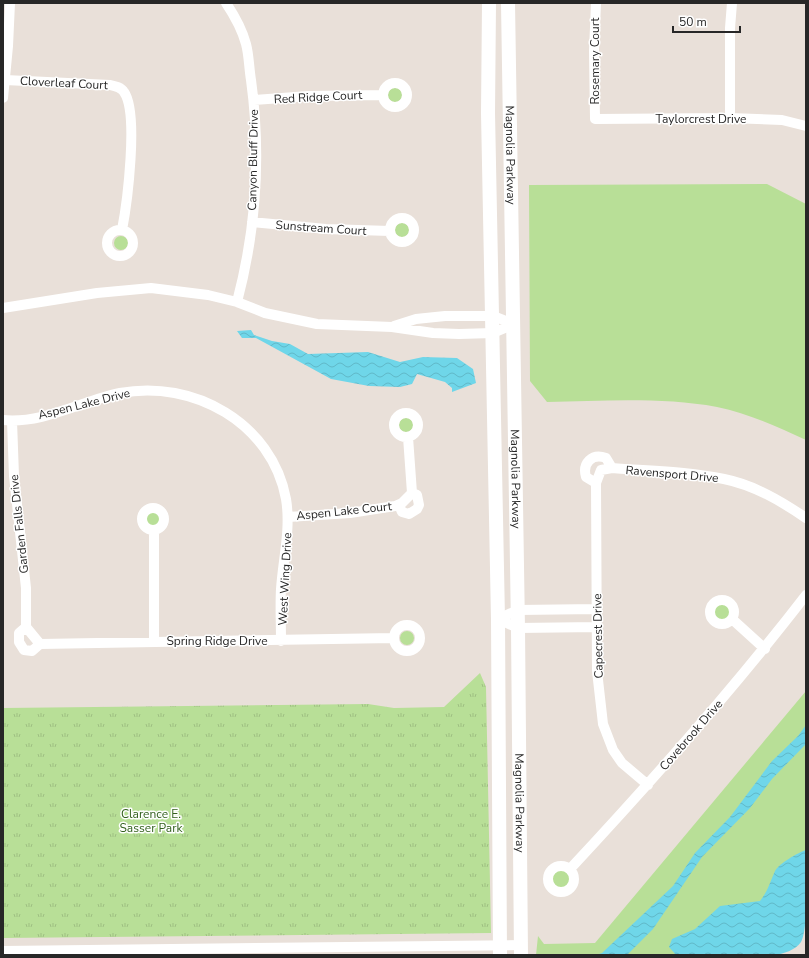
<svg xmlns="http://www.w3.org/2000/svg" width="809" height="958" viewBox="0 0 809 958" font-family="'Nunito Sans',sans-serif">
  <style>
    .grass { fill: #b8df97 }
    .park { fill: url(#park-tufts) }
    .water { fill: url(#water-waves) }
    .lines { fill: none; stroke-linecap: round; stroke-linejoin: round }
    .minor { stroke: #fff; stroke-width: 10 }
    .secondary { stroke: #fff; stroke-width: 14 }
    .labels { text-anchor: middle; stroke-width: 3; stroke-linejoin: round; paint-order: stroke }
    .street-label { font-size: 12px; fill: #272727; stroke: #fff }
    .park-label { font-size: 12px; fill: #32601c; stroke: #fff }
  </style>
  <defs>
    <pattern id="park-tufts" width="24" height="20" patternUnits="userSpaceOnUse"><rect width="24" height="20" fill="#b8df97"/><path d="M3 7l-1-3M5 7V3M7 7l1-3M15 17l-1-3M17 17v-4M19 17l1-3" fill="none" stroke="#9ebf82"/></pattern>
    <pattern id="water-waves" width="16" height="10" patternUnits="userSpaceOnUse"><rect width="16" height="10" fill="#6fd6e9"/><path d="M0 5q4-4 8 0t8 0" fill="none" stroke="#60b8c8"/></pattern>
  </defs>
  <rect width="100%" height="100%" fill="#e9e0d9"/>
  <path class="grass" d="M388 95a7 7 0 1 1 14 0a7 7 0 1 1-14 0Z
    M767 184 806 204V440C777 427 748 413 717 407 662 397 603 401 547 402L530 381 529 185Z
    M395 230a7 7 0 1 1 14 0a7 7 0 1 1-14 0Z
    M114 243a7 7 0 1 1 14 0a7 7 0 1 1-14 0Z
    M399 425a7 7 0 1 1 14 0a7 7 0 1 1-14 0Z
    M146 519a7 7 0 1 1 14 0a7 7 0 1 1-14 0Z
    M711 614a11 11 0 1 1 22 0a11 11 0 1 1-22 0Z
    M400 638a7 7 0 1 1 14 0a7 7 0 1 1-14 0Z
    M806 691V911L747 955H536L538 936 544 944 595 943Z
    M549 878a11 11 0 1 1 22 0a11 11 0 1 1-22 0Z"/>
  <path class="park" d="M480 673 486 687 491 933 3 938V708L368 704 394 708 444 707Z"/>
  <path class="water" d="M251 330 254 335 272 341 290 344 308 354 368 352 400 362 423 357 457 358 473 369 476 383 452 392V388L445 382 417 374 412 384 400 387 369 386 331 379 256 338H242L237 331Z
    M806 725V744L772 779 750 808 702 857 653 929 627 955H596L602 953 673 886 695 853 730 817 772 761 798 736Z
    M806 850C806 870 809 928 801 942 796 950 783 954 774 955H676L669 947 672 939 695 929 720 906 760 901C768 891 770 882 775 871 778 864 799 852 806 850Z"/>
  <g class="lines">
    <path class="minor" d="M226 3C234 15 242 29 246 44 249 55 249 68 251 80 261 153 256 230 237 302
      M596 3 594 51 595 119 730 118 782 120 806 126
      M5 80 110 85C115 86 121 87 124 92 139 113 127 204 122 230
      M383 95a12 12 0 1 1 24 0a12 12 0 1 1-24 0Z
      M3 98 8 46 10 3
      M254 100 309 96 383 95
      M730 118V28L732 3
      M390 230a12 12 0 1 1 24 0a12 12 0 1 1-24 0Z
      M252 222 326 229 390 231
      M107 243a13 13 0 1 1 26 0a13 13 0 1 1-26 0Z
      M3 308 97 293 151 288 208 295 237 302 265 313 317 324 392 327 433 333 459 334 493 333 514 324
      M394 326 416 319 445 316H493L514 324
      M394 425a12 12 0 1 1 24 0a12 12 0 1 1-24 0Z
      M3 420C43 424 82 401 120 393 193 379 272 423 286 499 291 529 283 559 281 589 280 606 281 623 281 641
      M12 421 14 476 26 588V627L40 644
      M596 483 586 477C582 463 592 453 606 458L612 468
      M399 505 402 512 409 514 417 509 419 505 417 495 412 493
      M142 519a11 11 0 1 1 22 0a11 11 0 1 1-22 0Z
      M288 517 350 513 395 506 402 503 412 493 408 437
      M710 612a12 12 0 1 1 24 0a12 12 0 1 1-24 0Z
      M498 619 518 628 597 627
      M498 619 518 610 597 609
      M732 619 765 649
      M394 638a13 13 0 1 1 26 0a13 13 0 1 1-26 0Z
      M26 627 19 633V642L24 650 32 651 40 644
      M154 642V530
      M40 644 394 638
      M648 785 622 763 613 750 603 724 597 671 596 483 601 470 612 468C649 471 687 471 724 479 754 485 781 501 806 518
      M548 879a13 13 0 1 1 26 0a13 13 0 1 1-26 0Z
      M570 869C652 781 732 691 806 595
      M3 951 522 945"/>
    <g class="secondary">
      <path d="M489 3 488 113 498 619 500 955"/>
      <path id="s1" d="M508 3 518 628 521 955"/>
    </g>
  </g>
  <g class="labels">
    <g class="street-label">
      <text transform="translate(595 61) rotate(-90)" y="4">Rosemary Court</text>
      <text transform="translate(64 83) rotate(3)" y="4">Cloverleaf Court</text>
      <text transform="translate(318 97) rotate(-3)" y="4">Red Ridge Court</text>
      <text x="701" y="123">Taylorcrest Drive</text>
      <text dy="4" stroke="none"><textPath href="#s1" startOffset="152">Magnolia Parkway</textPath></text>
      <text transform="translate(253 160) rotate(-89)" y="4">Canyon Bluff Drive</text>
      <text transform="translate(321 228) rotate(4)" y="4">Sunstream Court</text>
      <text transform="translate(84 404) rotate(-14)" y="4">Aspen Lake Drive</text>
      <text transform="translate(672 474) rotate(5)" y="4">Ravensport Drive</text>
      <text dy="4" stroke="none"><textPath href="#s1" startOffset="476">Magnolia Parkway</textPath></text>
      <text transform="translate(344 511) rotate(-6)" y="4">Aspen Lake Court</text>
      <text transform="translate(19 524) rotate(-96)" y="4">Garden Falls Drive</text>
      <text transform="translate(285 579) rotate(-87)" y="4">West Wing Drive</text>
      <text transform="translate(598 636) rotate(-91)" y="4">Capecrest Drive</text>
      <text x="217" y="645">Spring Ridge Drive</text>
      <text transform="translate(691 735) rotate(-49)" y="4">Covebrook Drive</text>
      <text dy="4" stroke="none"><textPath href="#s1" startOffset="800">Magnolia Parkway</textPath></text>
    </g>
    <g class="park-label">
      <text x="151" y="818">Clarence E.<tspan x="151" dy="14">Sasser Park</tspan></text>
    </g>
  </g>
  <rect width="809" height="958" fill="none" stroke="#272727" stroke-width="8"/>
  <path d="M673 26v6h67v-6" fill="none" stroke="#272727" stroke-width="2"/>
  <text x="679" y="26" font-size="12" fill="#272727" stroke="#ffffff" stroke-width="3" paint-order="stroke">50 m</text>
</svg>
